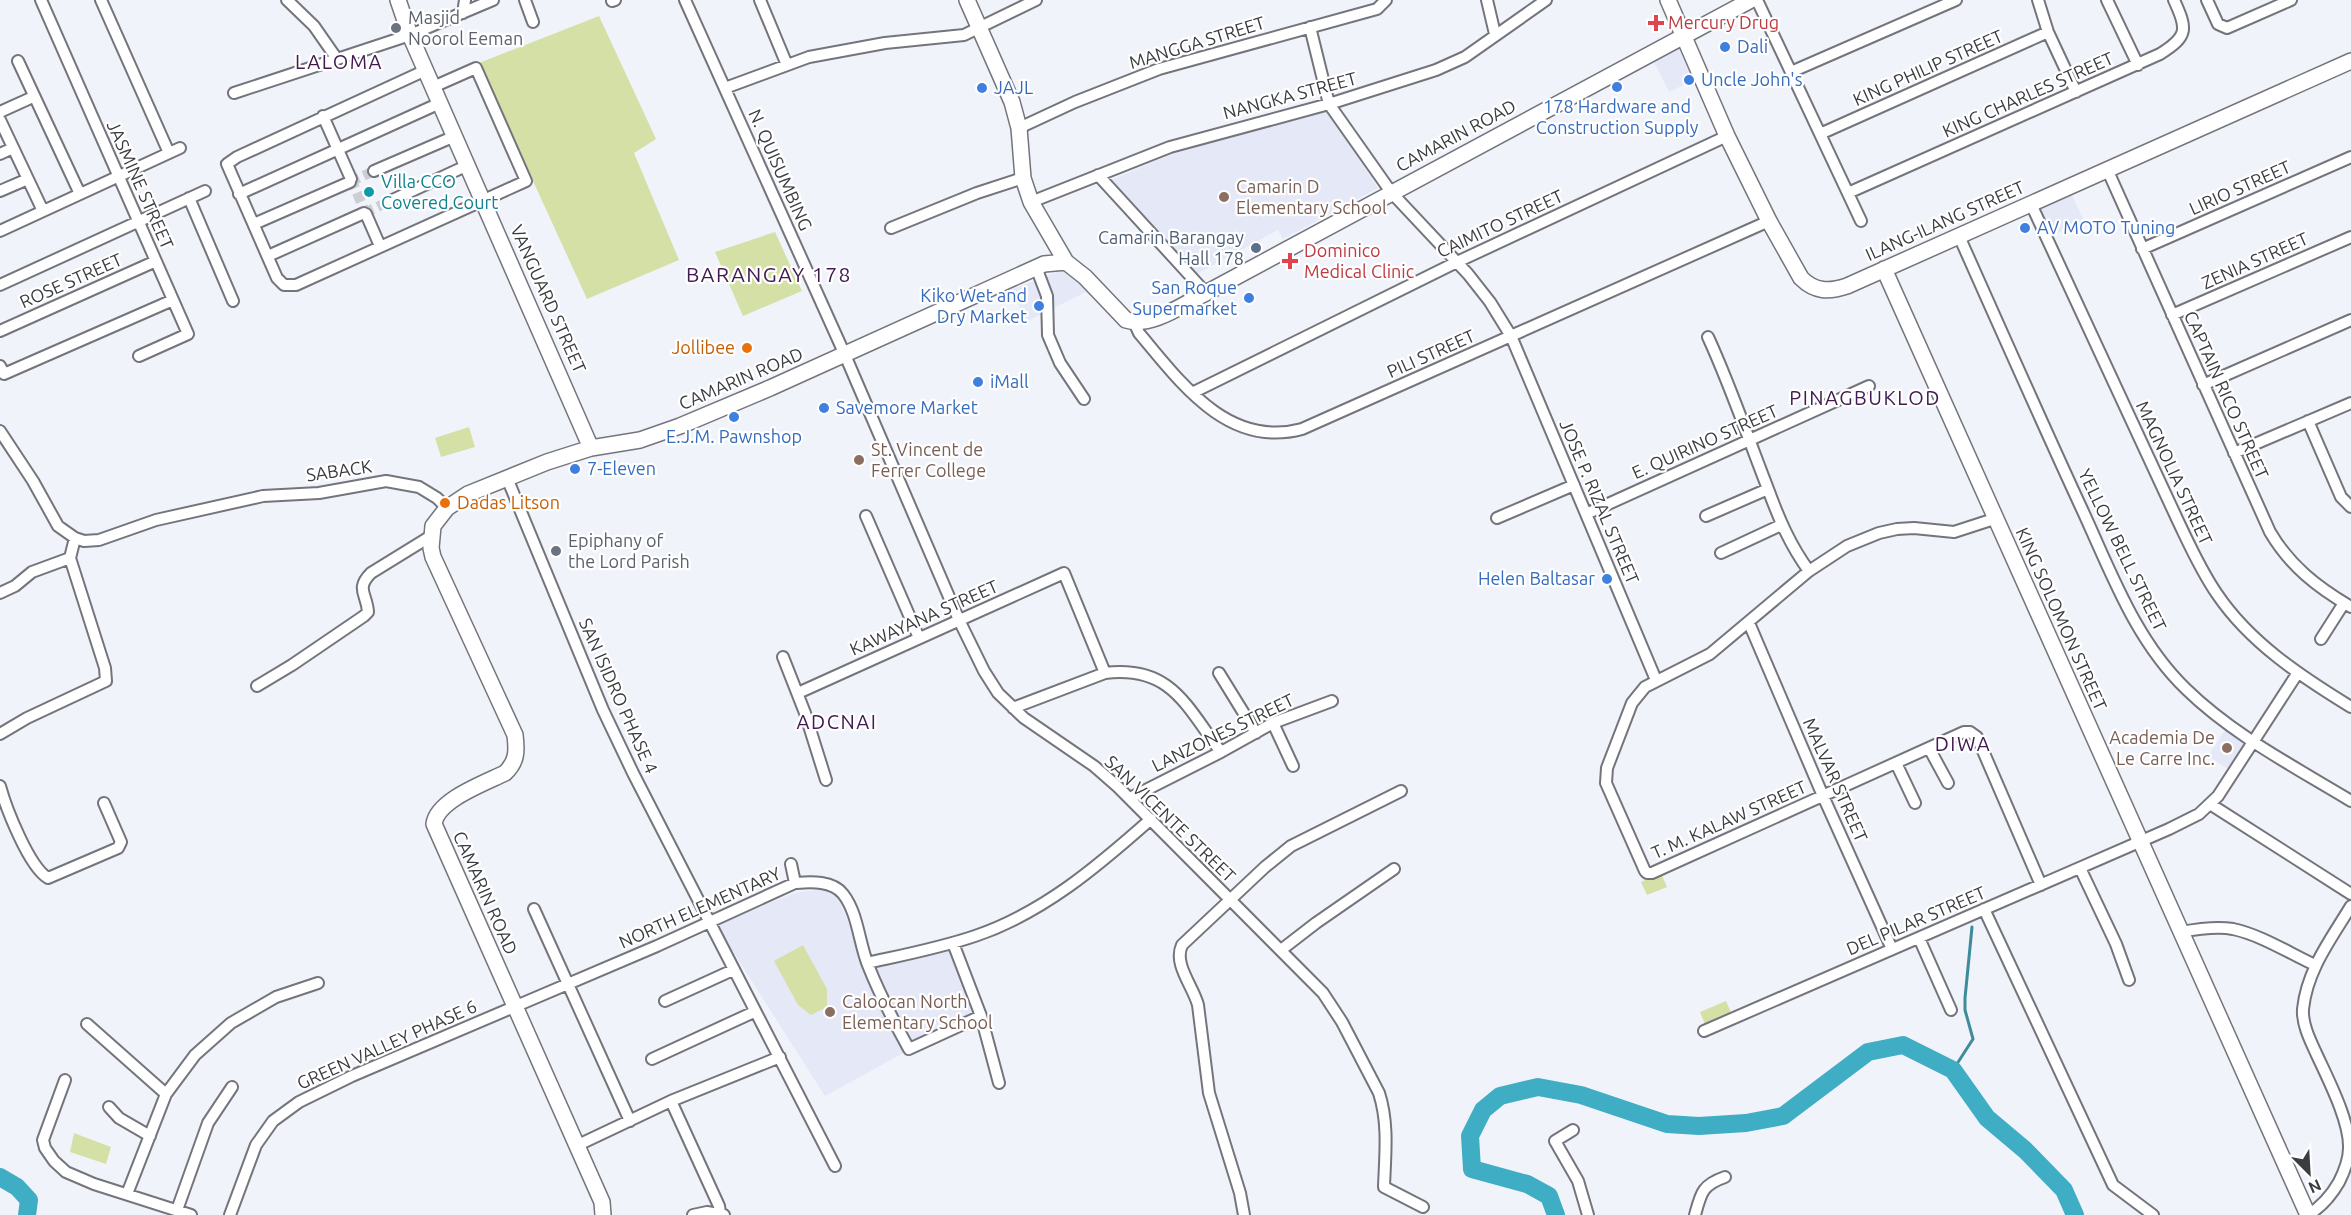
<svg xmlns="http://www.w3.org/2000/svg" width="2351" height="1215" viewBox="0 0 2351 1215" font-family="Ubuntu,sans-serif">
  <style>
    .built { fill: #e5e8f7 }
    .green { fill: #d4e0a6 }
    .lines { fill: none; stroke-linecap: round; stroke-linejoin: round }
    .stream { stroke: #3e8b9b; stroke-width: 3 }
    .river { stroke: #3fadc3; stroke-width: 18 }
    .street-tunnel { stroke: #cdced5; stroke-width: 10; stroke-dasharray: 10 5; stroke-linecap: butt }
    .street-casing { stroke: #74757c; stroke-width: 14 }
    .secondary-casing { stroke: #74757c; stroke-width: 18 }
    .street { stroke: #fff; stroke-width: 10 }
    .secondary { stroke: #fff; stroke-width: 15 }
    .health-dot { fill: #e0444e; stroke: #fff; stroke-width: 2 }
    .worship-dot { fill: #6b7280; stroke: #fff; stroke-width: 2 }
    .shop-dot { fill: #3f7fe0; stroke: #fff; stroke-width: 2 }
    .culture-dot { fill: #0f9aa8; stroke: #fff; stroke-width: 2 }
    .education-dot { fill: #8d6e63; stroke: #fff; stroke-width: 2 }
    .service-dot { fill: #5c6f8a; stroke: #fff; stroke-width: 2 }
    .food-dot { fill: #e8710a; stroke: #fff; stroke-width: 2 }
    .labels { text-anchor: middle; stroke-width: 4.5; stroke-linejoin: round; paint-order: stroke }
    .worship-label { font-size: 18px; fill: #5b616d; stroke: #fff; text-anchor: start }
    .health-label { font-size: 18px; fill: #be3a42; stroke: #fff; text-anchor: start }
    .street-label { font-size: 18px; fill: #3b3c3f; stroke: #fff }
    .shop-label { font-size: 18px; fill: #366cbe; stroke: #fff; text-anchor: start }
    .culture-label { font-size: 18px; fill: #0d838f; stroke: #fff; text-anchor: start }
    .education-label { font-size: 18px; fill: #785e54; stroke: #fff; text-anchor: start }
    .service-label { font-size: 18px; fill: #4e5e75; stroke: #fff; text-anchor: end }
    .food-label { font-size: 18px; fill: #c56008; stroke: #fff; text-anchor: end }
    .neighbourhood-label { font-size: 20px; letter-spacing: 1.5px; fill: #401a50; stroke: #fff }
    .quarter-label { font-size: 21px; letter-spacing: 1.5px; fill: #401a50; stroke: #fff }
  </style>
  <rect width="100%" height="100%" fill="#f1f3fb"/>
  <path class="built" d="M1677 45 1694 80 1669 92 1652 58Z
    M1327 110 1378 188 1283 239 1278 230 1195 275 1111 180 1200 142 1285 119Z
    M2072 195 2084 221 2053 235 2041 209Z
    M1066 269 1088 291 1028 321 1010 290Z
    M2227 727 2247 740 2228 769 2208 756Z
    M822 889 838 898 870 973 907 1051 825 1096 716 925 795 893Z
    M950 948 980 1016 913 1048 876 967Z"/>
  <path class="green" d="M599 16 656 139 634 153 679 260 587 299 479 63Z
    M775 232 802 291 743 316 715 252Z
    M469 427 475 447 441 457 435 438Z
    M1661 873 1667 887 1647 895 1641 882Z
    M803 945 827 989V1007L811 1015 798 1005 774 961Z
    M1726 1001 1732 1015 1706 1027 1700 1012Z
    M74 1133 111 1147 106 1164 70 1152Z"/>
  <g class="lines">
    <path class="stream" d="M1953 1070 1973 1039 1965 1010V998L1972 927"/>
    <path class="river" d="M0 1177 17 1187 29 1200 27 1215
      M1556 1215 1549 1196 1527 1184 1472 1169 1470 1136 1483 1110 1500 1096 1538 1087 1581 1095 1667 1124 1699 1126 1746 1123 1783 1116 1868 1052 1903 1045 1953 1070 1987 1118 2025 1150 2064 1190 2075 1215"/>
    <path class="street-tunnel" d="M351 179 366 214
      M350 182 374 171
      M364 213 388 202"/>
    <g class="street-casing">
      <path id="street" d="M41 0 188 334 139 356
        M101 0 169 153
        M287 0 314 26 337 59
        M525 0 533 22
        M685 0 845 355 959 620 984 671 998 693 1024 718 1094 766 1118 787 1323 993 1342 1022 1379 1093C1389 1124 1385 1156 1384 1187L1423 1207
        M760 0 787 65
        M1487 0 1495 34
        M1757 0 1861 221
        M2038 0 2048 32 2076 92
        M2107 0 2138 65
        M2207 0 2218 24 2227 28 2291 0
        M612 1 615 0
        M463 13 465 0
        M1310 27 1329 104 1391 192 1468 274 1490 302 1511 336 1656 680
        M18 61 80 194
        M426 70 237 157 227 164 277 278 284 285H296L526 181 476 68 433 87
        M1791 72 1956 0
        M725 88 809 57 885 43 964 35 1036 0
        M234 93 410 35 493 0
        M0 112 33 97
        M323 116 351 179
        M0 120 43 211
        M1019 128 1075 102 1159 69 1377 9 1386 0
        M1820 134 2048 32
        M0 154 13 148
        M2107 169 2270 532C2290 566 2317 587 2351 607
        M374 171 455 136
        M1098 175 1206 293
        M0 191 28 179
        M1848 193 2160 54C2189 36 2187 29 2174 0
        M239 194 440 103
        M189 198 233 301
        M388 202 468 165
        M1031 202 1170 147 1329 104 1436 70 1465 57 1546 0
        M2031 204 2178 521C2190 546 2201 571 2217 594 2250 643 2302 677 2351 707
        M366 214 380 246
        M254 224 350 182
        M891 228 977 193 1023 178
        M0 231 180 148
        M1959 236C1999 326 2039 416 2080 505 2110 569 2134 639 2186 689 2233 735 2295 767 2351 801
        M2142 249 2351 157
        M268 256 364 213
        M1036 267 1047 296 1048 335 1060 363 1084 399
        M0 285 205 191
        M2172 315 2351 237
        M1134 322 1139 333C1181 383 1228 449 1302 429L1769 221
        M0 331 156 261
        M1708 337C1731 387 1748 438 1768 489 1779 519 1790 545 1809 571
        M0 366 4 374 173 300
        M2203 385 2351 320
        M1192 393 1457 262 1727 136
        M2308 421 2341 497 2351 507
        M0 431 33 481 58 526 75 538 84 541 99 540 156 520 263 496 319 493 386 481 419 487 437 498 447 508
        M2234 453 2351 403
        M507 478 603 710 633 773 835 1166
        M1586 514 1869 386
        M866 516 919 638
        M1706 516 1768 489
        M1497 518 1574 485
        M1994 519 1954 532 1914 528 1897 529 1879 533 1847 546 1809 571 1710 654 1645 687 1632 703 1607 768 1606 783 1645 871 1647 873H1652L1964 732H1970L1977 737 2041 885
        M1721 553 1781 525
        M0 593 15 586 32 572 70 558 75 538
        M1749 623 1823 796 1892 949
        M2321 639 2344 603
        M783 657 805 713 826 780
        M1219 673 1256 733
        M257 686 292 665 364 616 368 612C367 594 355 589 371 573L431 536
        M798 693 1064 573 1105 673
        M1013 708 1105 673C1171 665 1186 706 1221 752
        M1273 723 1293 766
        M0 734 27 718 106 681 105 668 70 558
        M1929 748 1948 783
        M1896 763 1915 803
        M0 786C6 808 29 867 48 878L118 848 121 842 104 803
        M1130 798 1221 752 1273 723 1332 701
        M2210 804 2351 894
        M791 864 795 883
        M2080 868 2116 944 2129 980
        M534 909 630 1121
        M1984 909 2113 1185 2153 1215
        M2181 932C2197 929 2216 926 2233 929 2261 935 2289 953 2315 965
        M1919 938 1951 1010
        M953 943 981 1016 999 1083
        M1281 950 1316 923 1394 869
        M867 963C903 955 940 948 975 936 1043 913 1098 866 1151 819
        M665 1001 733 970
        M87 1024 166 1094
        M1704 1031 2169 829 2199 814 2218 796 2297 674
        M652 1059 754 1012
        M65 1080 43 1140 45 1148 54 1161 66 1172 94 1184 191 1215
        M671 1101 719 1206 720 1213
        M109 1107 119 1118 150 1136
        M1573 1130 1555 1141 1578 1181 1588 1215
        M576 1146 671 1101 780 1057
        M127 1194 166 1094 195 1055 231 1023 276 997 318 983
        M177 1210 208 1123 232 1087
        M230 1215 256 1145 273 1121 299 1102 352 1076 657 946 795 883C810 882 832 880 843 894 858 913 859 943 868 965 879 993 894 1022 909 1049L981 1016
        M693 1215 707 1212 724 1215
        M1244 1215 1240 1193 1209 1093 1198 1005C1193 986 1173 964 1182 945L1265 867 1291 846 1401 791
        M1695 1215C1701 1193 1702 1185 1725 1177
        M2308 1215C2321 1207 2331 1196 2339 1182 2344 1172 2349 1159 2349 1148 2350 1121 2327 1077 2316 1053 2310 1040 2302 1024 2303 1009 2307 970 2331 939 2351 906"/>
    </g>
    <g class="secondary-casing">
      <path id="secondary" d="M398 0 410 35 591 448
        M967 0 1012 102 1019 128 1023 178 1031 202 1066 262
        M1668 0 1727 136 1769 221 1801 278C1815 292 1829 292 1847 286L2351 61
        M1884 269 2308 1215
        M603 1215 602 1202 434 824C437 800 485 783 505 773 517 762 517 751 515 735L433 557 431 548 433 526 447 508 468 494 547 462 591 448 640 440 680 426 770 388 1044 264 1066 262 1085 277 1126 320C1152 328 1183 304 1206 293L1751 0"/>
    </g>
    <use href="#street" class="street"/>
    <use href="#secondary" class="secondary"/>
  </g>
  <g class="health-dot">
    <path d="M1653 14h6v6h6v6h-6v6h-6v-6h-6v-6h6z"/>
    <path d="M1287 252h6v6h6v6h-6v6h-6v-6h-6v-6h6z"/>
  </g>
  <g class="worship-dot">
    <circle cx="396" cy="28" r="6"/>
    <circle cx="556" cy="551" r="6"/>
  </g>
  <g class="shop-dot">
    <circle cx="1725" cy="47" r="6"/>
    <circle cx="1689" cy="80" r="6"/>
    <circle cx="1617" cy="87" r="6"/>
    <circle cx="982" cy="88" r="6"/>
    <circle cx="2025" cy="228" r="6"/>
    <circle cx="1249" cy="298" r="6"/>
    <circle cx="1039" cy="306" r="6"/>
    <circle cx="978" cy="382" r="6"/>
    <circle cx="824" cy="408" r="6"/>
    <circle cx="734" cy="417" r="6"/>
    <circle cx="575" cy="469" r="6"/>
    <circle cx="1607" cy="579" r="6"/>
  </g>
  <circle class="culture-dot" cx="369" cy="192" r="6"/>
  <g class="education-dot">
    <circle cx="1224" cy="197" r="6"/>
    <circle cx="859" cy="460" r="6"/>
    <circle cx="2227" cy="748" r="6"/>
    <circle cx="830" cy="1012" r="6"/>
  </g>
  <circle class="service-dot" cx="1256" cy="248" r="6"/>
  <g class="food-dot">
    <circle cx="747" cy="348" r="6"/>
    <circle cx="445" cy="503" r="6"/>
  </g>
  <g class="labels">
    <g class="worship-label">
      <text x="408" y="24">Masjid<tspan x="408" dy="21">Noorol Eeman</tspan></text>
      <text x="568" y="547">Epiphany of<tspan x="568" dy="21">the Lord Parish</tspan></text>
    </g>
    <g class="health-label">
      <text x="1668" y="29">Mercury Drug</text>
      <text x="1304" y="257">Dominico<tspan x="1304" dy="21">Medical Clinic</tspan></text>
    </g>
    <g class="street-label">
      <text transform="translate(1197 43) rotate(-17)" y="6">MANGGA STREET</text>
      <text transform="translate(1928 68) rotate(-24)" y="6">KING PHILIP STREET</text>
      <text transform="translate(2028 95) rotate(-24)" y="6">KING CHARLES STREET</text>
      <text transform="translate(1290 96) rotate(-15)" y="6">NANGKA STREET</text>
      <text transform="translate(1456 136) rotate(-28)" y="6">CAMARIN ROAD</text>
      <text transform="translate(780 170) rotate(66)" y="6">N. QUISUMBING</text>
      <text transform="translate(140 185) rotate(66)" y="6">JASMINE STREET</text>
      <text transform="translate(2240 188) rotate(-24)" y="6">LIRIO STREET</text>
      <text transform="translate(1945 221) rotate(-24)" y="6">ILANG-ILANG STREET</text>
      <text transform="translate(1500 224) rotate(-25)" y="6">CAIMITO STREET</text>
      <text transform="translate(2255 261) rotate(-24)" y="6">ZENIA STREET</text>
      <text transform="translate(71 281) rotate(-24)" y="6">ROSE STREET</text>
      <text transform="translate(548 299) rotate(66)" y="6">VANGUARD STREET</text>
      <text transform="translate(1431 354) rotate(-24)" y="6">PILI STREET</text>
      <text transform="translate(741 379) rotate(-23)" y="6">CAMARIN ROAD</text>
      <text transform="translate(2226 395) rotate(66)" y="6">CAPTAIN RICO STREET</text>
      <text transform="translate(1705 442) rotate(-24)" y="6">E. QUIRINO STREET</text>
      <text transform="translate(339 471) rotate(-8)" y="6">SABACK</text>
      <text transform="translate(2174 473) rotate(65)" y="6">MAGNOLIA STREET</text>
      <text transform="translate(1599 502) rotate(67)" y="6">JOSE P. RIZAL STREET</text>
      <text transform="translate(2122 550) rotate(64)" y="6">YELLOW BELL STREET</text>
      <text transform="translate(924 618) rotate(-24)" y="6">KAWAYANA STREET</text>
      <text transform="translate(2061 619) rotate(66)" y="6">KING SOLOMON STREET</text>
      <text transform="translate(618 696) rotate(66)" y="6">SAN ISIDRO PHASE 4</text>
      <text transform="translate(1223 733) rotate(-26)" y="6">LANZONES STREET</text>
      <text transform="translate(1835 780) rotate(66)" y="6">MALVAR STREET</text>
      <text transform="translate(1170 819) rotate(44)" y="6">SAN VICENTE STREET</text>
      <text transform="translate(1729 820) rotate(-24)" y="6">T. M. KALAW STREET</text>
      <text transform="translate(485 893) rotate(66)" y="6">CAMARIN ROAD</text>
      <text transform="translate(700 908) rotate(-24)" y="6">NORTH ELEMENTARY</text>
      <text transform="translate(1916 921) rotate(-23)" y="6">DEL PILAR STREET</text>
      <text transform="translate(387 1045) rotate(-24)" y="6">GREEN VALLEY PHASE 6</text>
    </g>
    <g class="shop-label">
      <text x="1737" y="53">Dali</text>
      <text x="1701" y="86">Uncle John's</text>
      <text x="994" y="94">JAJL</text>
      <text x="1617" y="113" text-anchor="middle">178 Hardware and<tspan x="1617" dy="21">Construction Supply</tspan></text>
      <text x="2037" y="234">AV MOTO Tuning</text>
      <text x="1237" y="294" text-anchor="end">San Roque<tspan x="1237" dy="21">Supermarket</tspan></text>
      <text x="1027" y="302" text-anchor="end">Kiko Wet and<tspan x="1027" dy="21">Dry Market</tspan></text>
      <text x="990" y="388">iMall</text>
      <text x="836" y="414">Savemore Market</text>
      <text x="734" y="443" text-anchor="middle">E.J.M. Pawnshop</text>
      <text x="587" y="475">7-Eleven</text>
      <text x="1595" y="585" text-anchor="end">Helen Baltasar</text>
    </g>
    <g class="culture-label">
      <text x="381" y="188">Villa CCO<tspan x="381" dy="21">Covered Court</tspan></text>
    </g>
    <g class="education-label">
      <text x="1236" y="193">Camarin D<tspan x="1236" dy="21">Elementary School</tspan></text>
      <text x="871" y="456">St. Vincent de<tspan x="871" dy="21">Ferrer College</tspan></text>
      <text x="2215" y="744" text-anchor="end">Academia De<tspan x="2215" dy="21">Le Carre Inc.</tspan></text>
      <text x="842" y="1008">Caloocan North<tspan x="842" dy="21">Elementary School</tspan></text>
    </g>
    <g class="service-label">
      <text x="1244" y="244">Camarin Barangay<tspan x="1244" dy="21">Hall 178</tspan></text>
    </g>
    <g class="food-label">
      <text x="735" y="354">Jollibee</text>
      <text x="457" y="509" text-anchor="start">Dadas Litson</text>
    </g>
    <g class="neighbourhood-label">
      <text x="339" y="69">LALOMA</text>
      <text x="1865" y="405">PINAGBUKLOD</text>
      <text x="837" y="729">ADCNAI</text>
      <text x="1963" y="751">DIWA</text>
    </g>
    <g class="quarter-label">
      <text x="769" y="282">BARANGAY 178</text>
    </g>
  </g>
  <g transform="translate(2309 1173) rotate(156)" stroke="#ffffff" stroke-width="4.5" paint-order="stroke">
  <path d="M0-4.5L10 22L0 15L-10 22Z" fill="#3b3c3f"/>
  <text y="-9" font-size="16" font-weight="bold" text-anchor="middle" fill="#3b3c3f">N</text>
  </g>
</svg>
